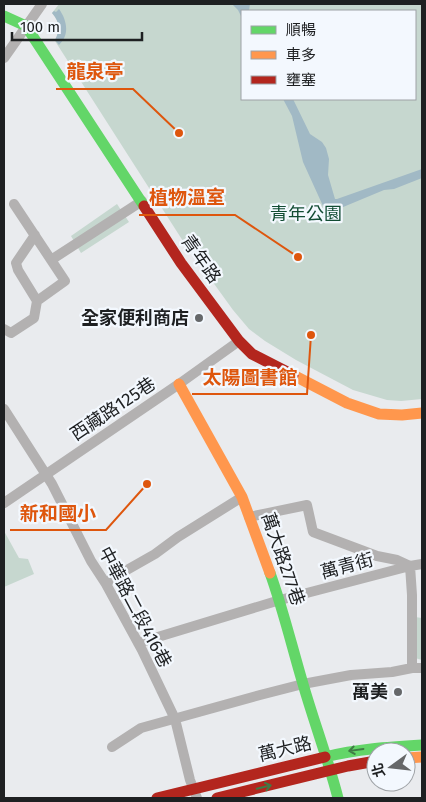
<svg xmlns="http://www.w3.org/2000/svg" width="426" height="802" viewBox="0 0 426 802" font-family="'Fira Sans','Noto Sans TC',sans-serif">
  <style>
    .green { fill: #c6d7cf; fill-rule: evenodd }
    .water { fill: #a1b9c5 }
    .lines { fill: none; stroke-linecap: round; stroke-linejoin: round }
    .street { stroke: #b3b1b1; stroke-width: 10 }
    .fast { stroke: #63d668; stroke-width: 11 }
    .slow { stroke: #ff974d; stroke-width: 11 }
    .jam { stroke: #b3261e; stroke-width: 11 }
    .oneway { stroke: #407b45 }
    .poi-dot { fill: #656769; stroke: #f3f8fe; stroke-width: 2 }
    .labels { text-anchor: middle; stroke-width: 4.5; stroke-linejoin: round; paint-order: stroke }
    .park-label { font-size: 18px; fill: #124c33; stroke: #f3f8fe }
    .street-label { font-size: 18px; fill: #1e2022; stroke: #f3f8fe }
    .poi-label { font-size: 18px; font-weight: bold; fill: #1e2022; stroke: #f3f8fe; text-anchor: end }
    .leader { fill: none; stroke: #de560d; stroke-width: 2 }
    .callout-dot { fill: #de560d; stroke: #f3f8fe; stroke-width: 2 }
    .callout-label { font-size: 19px; text-anchor: middle; font-weight: bold; fill: #de560d; stroke: #f3f8fe; stroke-width: 4.5; stroke-linejoin: round; paint-order: stroke }
  </style>
  <rect width="100%" height="100%" fill="#e9ebee"/>
  <path class="green" d="M59 4H422V399L401 401 387 400 353 390 296 360 265 341 249 329 233 310 181 238 55 41C60 31 60 22 52 13ZM242 11H415V99H242Z
    M117 204 129 222 81 253 71 236Z
    M4 531 19 558 28 559 34 574 4 587Z
    M415 617 422 618V660L415 658Z"/>
  <path class="water" d="M232 4H250L249 11H242V18L238 10Z
    M59 9C67 20 70 35 59 45L55 40C60 30 60 22 52 13L54 11 56 12Z
    M283 99H293L310 134 322 142 326 148 329 159 328 175 335 199H337L422 169V178L394 189 384 190 336 210 330 207 323 206 303 162 292 116Z"/>
  <g class="lines">
    <path class="street" d="M4 58 42 4
      M35 235 16 263 18 270 37 301
      M51 260 142 201
      M4 329 11 333 34 318 37 301 65 281 14 204
      M4 409 52 484 91 561 106 584 142 650 175 719 190 780 197 798
      M4 503 179 384 239 341
      M249 517 307 505 313 532 377 556 397 560 410 566 412 595V668
      M106 584 111 579 155 554 178 537 242 497
      M138 643 280 600 410 566 422 564
      M112 747 141 728 260 695 303 684 351 675 392 672 412 668H422"/>
    <path class="fast" d="M4 16 26 26 144 206
      M270 573C283 609 292 647 303 684 314 722 328 759 338 798
      M325 757C357 749 389 747 422 745"/>
    <path class="slow" d="M293 375 347 403 379 414 402 415 422 413
      M179 384 242 497 270 573
      M406 758 422 757"/>
    <path class="jam" d="M144 206 181 263 239 341 252 354 293 375
      M157 798 325 757
      M217 798 348 766 376 761"/>
  </g>
  <defs><path id="oneway-shaft" d="M-6 0H5M1.5-3L5.5 0L1.5 3" fill="none" stroke-width="1.6" stroke-linecap="round" stroke-linejoin="round" transform="scale(1.25)"/></defs>
  <g class="oneway">
    <use href="#oneway-shaft" transform="translate(356 750) rotate(172)"/>
    <use href="#oneway-shaft" transform="translate(264 787) rotate(-14)"/>
  </g>
  <g class="poi-dot">
    <circle cx="199" cy="318" r="5"/>
    <circle cx="398" cy="692" r="5"/>
  </g>
  <g class="labels">
    <g class="park-label">
      <text x="306" y="220">青年公園</text>
    </g>
    <g class="street-label">
      <text transform="translate(201 259) rotate(55)" y="6">青年路</text>
      <text transform="translate(113 409) rotate(-34)" y="6">西藏路125巷</text>
      <text transform="translate(283 559) rotate(71)" y="6">萬大路277巷</text>
      <text transform="translate(347 566) rotate(-15)" y="6">萬青街</text>
      <text transform="translate(135 607) rotate(62)" y="6">中華路二段416巷</text>
      <text transform="translate(285 749) rotate(-14)" y="6">萬大路</text>
    </g>
    <g class="poi-label">
      <text x="189" y="324">全家便利商店</text>
      <text x="388" y="698">萬美</text>
    </g>
  </g>
  <path class="leader" d="M179 133L133 89H56M298 257L235 215H139M311 335L307 394H192M147 484L106 530H10"/>
  <g class="callout-dot">
    <circle cx="179" cy="133" r="5"/>
    <circle cx="298" cy="257" r="5"/>
    <circle cx="311" cy="335" r="5"/>
    <circle cx="147" cy="484" r="5"/>
  </g>
  <g class="callout-label">
    <text x="95" y="78">龍泉亭</text>
    <text x="187" y="204">植物溫室</text>
    <text x="250" y="384">太陽圖書館</text>
    <text x="58" y="520">新和國小</text>
  </g>
  <rect width="426" height="802" fill="none" stroke="#1e2022" stroke-width="10"/>
  <rect x="241" y="10" width="175" height="90" fill="#f3f8fe" stroke="#9ea2a6"/>
  <rect x="251" y="26" width="25" height="8" fill="#63d668" stroke="#9ea2a6"/>
  <text x="286" y="35" font-size="15" fill="#1e2022">順暢</text>
  <rect x="251" y="51" width="25" height="8" fill="#ff974d" stroke="#9ea2a6"/>
  <text x="286" y="60" font-size="15" fill="#1e2022">車多</text>
  <rect x="251" y="76" width="25" height="8" fill="#b3261e" stroke="#9ea2a6"/>
  <text x="286" y="85" font-size="15" fill="#1e2022">壅塞</text>
  <g transform="translate(391 767) rotate(255)"><circle r="24" fill="#f3f8fe" stroke="#9ea2a6"/>
  <path d="M0-4L9 19L0 12L-9 19Z" fill="#656769"/>
  <text y="-8" font-size="14" font-weight="bold" text-anchor="middle" fill="#1e2022">北</text>
  </g>
  <path d="M12 32v8h130v-8" fill="none" stroke="#1e2022" stroke-width="2.5"/>
  <text x="20" y="32" font-size="15" fill="#1e2022" stroke="#f3f8fe" stroke-width="4" paint-order="stroke">100 m</text>
</svg>
